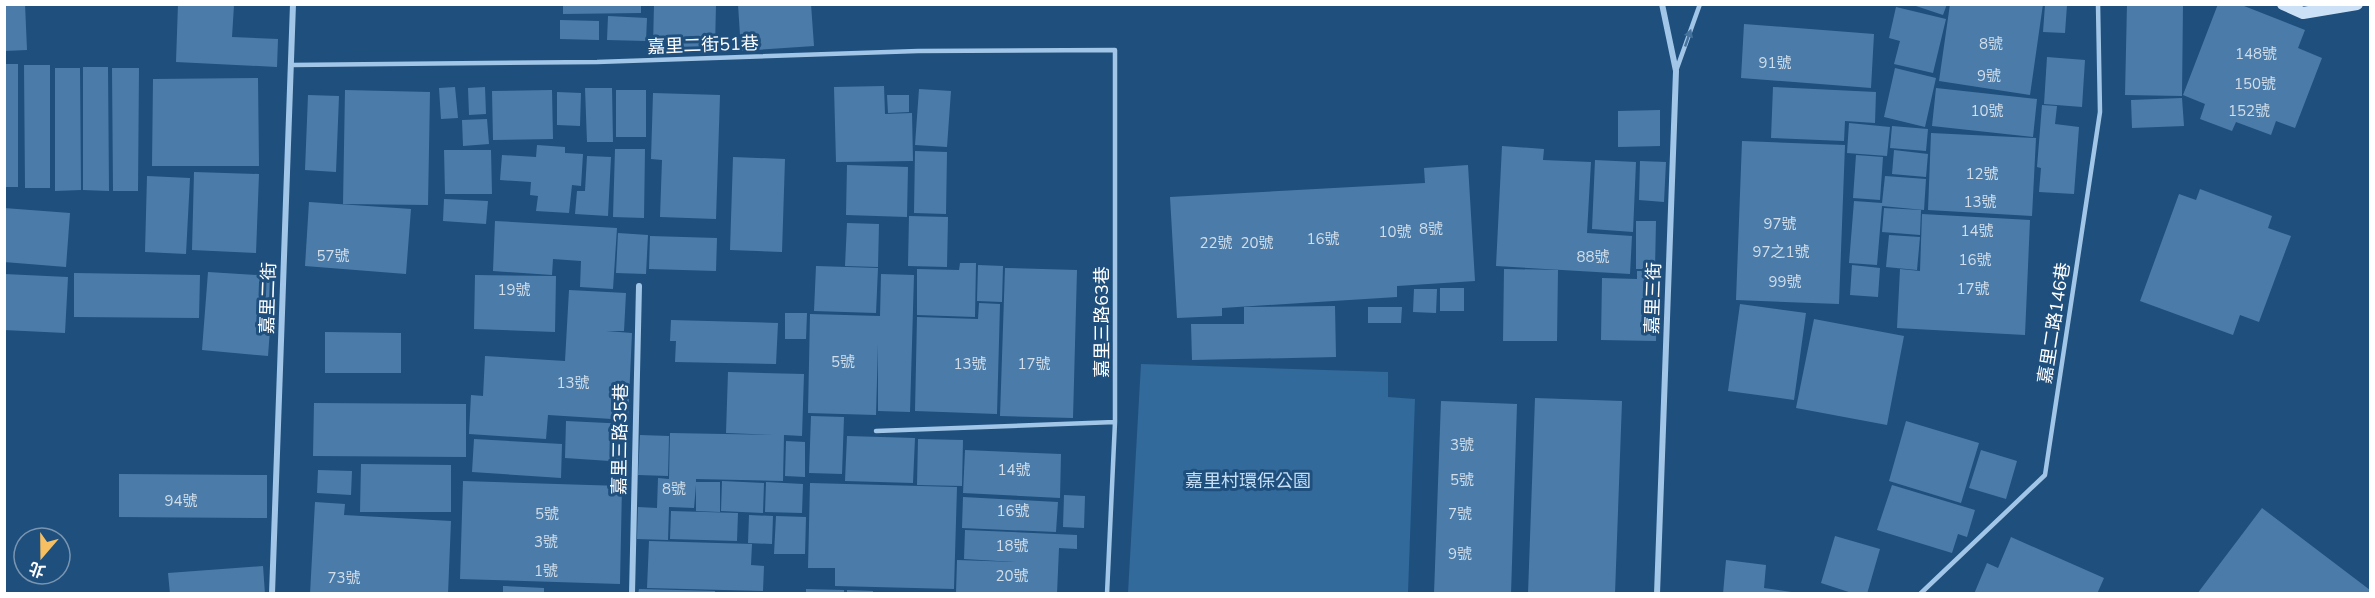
<svg xmlns="http://www.w3.org/2000/svg" width="2375" height="598" viewBox="0 0 2375 598" font-family="'Nunito Sans','Noto Sans TC',sans-serif">
  <style>
    .green { fill: #326a9b }
    .building { fill: #4b7ca9 }
    .lines { fill: none; stroke-linecap: round; stroke-linejoin: round }
    .lane { stroke: #a2c6e7; stroke-width: 4.5 }
    .street { stroke: #a2c6e7; stroke-width: 6 }
    .secondary { stroke: #cce1f6; stroke-width: 12 }
    .oneway { fill: #46739d }
    .labels { text-anchor: middle; stroke-width: 6; stroke-linejoin: round; paint-order: stroke }
    .number-label { font-size: 15px; fill: #d2deea }
    .street-label { font-size: 18px; fill: #fff; stroke: #1f4f7d }
    .park-label { font-size: 18px; fill: #c5dff6; stroke: #1f4f7d }
  </style>
  <rect width="100%" height="100%" fill="#1f4f7d"/>
  <path class="green" d="M1141 364 1388 372V397L1415 399 1408 593H1128Z"/>
  <path class="building" d="M4 4H25L27 50 4 51Z
    M178 4 234 5 232 37 278 39 277 67 176 62Z
    M563 4H641V13L563 14Z
    M654 4H716L715 48 653 46Z
    M738 4H811L814 46 741 51Z
    M1910 4H1947L1943 15Z
    M1950 4H2043L2030 95 1939 81Z
    M2127 4H2183L2182 96 2125 95Z
    M2218 4H2239L2305 30 2298 48 2322 58 2295 128 2276 121 2271 135 2236 122 2232 131 2200 119 2205 104 2183 95Z
    M2045 5H2067L2065 33 2043 32Z
    M1896 7 1946 19 1933 73 1894 64 1900 41 1889 38Z
    M608 16 647 18 646 41 607 40Z
    M560 20 599 21V40L560 39Z
    M1744 24 1874 34 1871 88 1741 78Z
    M2047 57 2085 60 2082 107 2044 104Z
    M4 64H18V187H4Z
    M24 65H50V188H25Z
    M83 67H108L109 191 83 190Z
    M55 68H80L81 190 55 191Z
    M112 68H139L138 191H113Z
    M1895 68 1936 78 1925 127 1884 117Z
    M258 78 259 166H152L153 79Z
    M884 86 885 114 912 113 913 161 836 162 834 87Z
    M455 87 458 118 441 119 439 88Z
    M485 87 486 114 469 115 468 88Z
    M1773 87 1876 92 1875 123 1845 121 1844 141 1771 138Z
    M585 88H612L613 142H587Z
    M1936 88 2037 99 2033 137 1932 126Z
    M919 89 951 91 947 147 915 145Z
    M345 90 430 92 428 205 343 204Z
    M552 90 553 139 493 140 492 91Z
    M616 90H646V137H616Z
    M557 92 581 93 580 126 557 125Z
    M653 93 720 95 716 219 660 217 662 160 651 159Z
    M308 95 339 96 336 172 305 170Z
    M887 95H909V112L888 113Z
    M2182 98 2184 126 2132 128 2131 100Z
    M2042 105 2057 106 2055 124 2079 127 2074 194 2039 192 2041 168 2037 167Z
    M1660 110V146L1618 147V111Z
    M487 119 489 144 463 146 462 120Z
    M1849 123 1890 127 1887 156 1847 153Z
    M1892 126 1928 129 1926 151 1890 148Z
    M1931 133 2036 138 2032 216 1928 210Z
    M1742 141 1845 145 1839 304 1736 300Z
    M537 145 565 147V153L583 154 581 186 572 185 569 213 536 211 538 196 530 195 531 182 500 180 502 155 536 157Z
    M1502 146 1544 149 1543 160 1591 162 1587 233 1632 236 1630 274 1496 266Z
    M615 149H645L644 218 613 217Z
    M444 150H491L492 194H445Z
    M1894 150 1928 154 1926 177 1892 174Z
    M915 151 947 152 946 214 914 213Z
    M1856 155 1883 157 1880 200 1853 198Z
    M587 156 611 157 608 216 575 214 577 191H585Z
    M733 157 785 159 782 252 730 250Z
    M1595 160 1636 162 1633 232 1592 229Z
    M1640 161 1666 162 1664 202 1639 200Z
    M847 165 908 167 907 217 846 215Z
    M1468 165 1475 281 1397 286V297L1222 308V316L1177 318 1170 197 1425 183 1424 168Z
    M194 172 259 174 256 253 192 250Z
    M147 176 190 178 186 254 145 252Z
    M1885 176 1926 179 1924 210 1882 206 1877 265 1849 263 1854 201 1882 203Z
    M2200 189 2272 216 2268 228 2291 236 2259 322 2240 315 2233 335 2140 301 2179 194 2196 200Z
    M444 199 488 201 486 224 443 221Z
    M309 202 411 209 406 274 305 266Z
    M4 208 70 213 66 267 4 262Z
    M1884 208 1921 210 1920 235 1882 232Z
    M1922 214 2030 220 2025 335 1897 328 1900 269 1920 271Z
    M909 216 948 217 947 267 908 266Z
    M495 221 617 228 613 289 580 287 581 261 553 259 552 275 493 271Z
    M1636 221H1656L1655 269H1636Z
    M847 223 879 224 878 267 845 266Z
    M618 233 648 235 646 274 616 273Z
    M1889 235 1920 237 1917 270 1886 267Z
    M650 236 717 238 716 271 649 269Z
    M960 263H976L975 317 917 315V269L959 270Z
    M978 265 1003 266 1002 302 977 301Z
    M1852 265 1880 268 1878 297 1850 295Z
    M816 266 878 268 876 313 814 311Z
    M1005 268 1077 270 1073 418 1000 416Z
    M1504 269 1558 270 1557 341H1503Z
    M1637 271H1657L1656 341 1601 340 1602 278 1637 279Z
    M208 272 274 276 268 356 202 350Z
    M74 273 200 275 199 318 74 317Z
    M4 274 68 277 65 333 4 330Z
    M881 274 914 275 910 412 878 411V344L876 415 808 413 810 314 880 316Z
    M475 275 556 276 555 332 474 329Z
    M1440 288H1464V311H1440Z
    M1414 289H1437L1436 313 1413 312Z
    M569 290 626 293 624 331H606L632 333 628 420 548 415 546 439 469 434 471 395 483 396 485 356 565 361Z
    M979 303 1000 304 997 414 915 411 917 317 978 319Z
    M1740 304 1806 313 1794 400 1728 391Z
    M1335 306 1336 357 1192 360 1191 324H1244V307Z
    M1368 307H1402L1401 323H1368Z
    M785 313H807L806 339H785Z
    M1814 319 1904 336 1887 425 1796 408Z
    M671 320 778 323 776 364 675 362 676 341H670Z
    M325 332 401 333V373H325Z
    M728 372 804 374 802 436 784 435 783 481 696 479V482H720V512L696 511V485L694 508 669 507 668 540 637 539 638 507 657 508 658 478 669 479 670 433 774 435 726 433Z
    M1535 398 1622 401 1615 594H1528Z
    M1441 401 1517 404 1511 594H1434Z
    M314 403 466 404V457L313 456Z
    M811 416 844 417 842 474 809 473Z
    M566 421 628 424 625 462 565 458Z
    M1906 421 1979 443 1961 503 1889 481Z
    M640 435 669 436 668 476 638 475Z
    M847 436 915 438 913 483 845 481Z
    M474 439 562 444 561 478 472 472Z
    M918 439 963 440 962 486 917 485Z
    M786 441 805 442V477L785 476Z
    M965 450 1061 454 1060 498 963 493Z
    M1981 450 2017 461 2006 499 1969 488Z
    M361 464 451 465V512H360Z
    M318 470 352 471 351 495 317 493Z
    M119 474 267 475V518L119 517Z
    M463 481 622 486 620 584 460 579Z
    M722 481 764 483 763 513 721 511Z
    M766 482 803 484 802 513 765 512Z
    M810 483 957 487 954 589 835 586V568H808Z
    M1892 485 1975 510 1967 537 1958 534 1952 553 1877 530Z
    M1064 495 1085 496 1084 528 1063 527Z
    M963 497 1058 502 1056 532 962 528Z
    M315 502 345 504 344 515 451 521 448 594H310Z
    M2262 508 2370 590V594H2197Z
    M671 511 738 513 737 541 670 539Z
    M749 515 773 516 772 544 748 543Z
    M776 516 806 517 805 554H774Z
    M965 530 1077 535V549L1059 548 1057 594 956 593 957 560 1015 562 964 559Z
    M1835 536 1880 549 1867 594H1855L1821 583Z
    M2011 537 2104 578 2097 594H1974L1987 563 1998 568Z
    M649 541 752 544 751 565 764 566 763 591 647 588Z
    M1726 560 1766 565 1764 588 1805 594H1723Z
    M263 566 265 594H170L168 573Z
    M503 586 544 588V594H503Z
    M639 589 715 591V594H638Z
    M806 589 844 590V594H806Z
    M847 590 873 591V594H847Z"/>
  <g class="lines">
    <path class="lane" d="M291 65 597 62 918 51 1115 50V422L1107 594
      M1676 71 1700 4
      M876 431 1115 422
      M1920 594 2045 475 2100 112 2098 4"/>
    <path class="street" d="M272 594 293 4
      M632 594 639 286
      M1657 594 1676 71 1662 4"/>
    <path class="secondary" d="M2283 4 2303 13 2357 4"/>
  </g>
  <defs><path id="oneway-solid" d="M-6-.8H1V-3.2L6.5 0L1 3.2V.8H-6Z" transform="scale(1.5)"/></defs>
  <use class="oneway" href="#oneway-solid" transform="translate(1688 38) rotate(-71)"/>
  <g class="labels">
    <g class="number-label">
      <text x="1991" y="49">8號</text>
      <text x="2256" y="59">148號</text>
      <text x="1775" y="68">91號</text>
      <text x="1989" y="81">9號</text>
      <text x="2255" y="89">150號</text>
      <text x="1987" y="116">10號</text>
      <text x="2249" y="116">152號</text>
      <text x="1982" y="179">12號</text>
      <text x="1980" y="207">13號</text>
      <text x="1780" y="229">97號</text>
      <text x="1431" y="234">8號</text>
      <text x="1977" y="236">14號</text>
      <text x="1395" y="237">10號</text>
      <text x="1323" y="244">16號</text>
      <text x="1216" y="248">22號</text>
      <text x="1257" y="248">20號</text>
      <text x="1781" y="257">97之1號</text>
      <text x="333" y="261">57號</text>
      <text x="1593" y="262">88號</text>
      <text x="1975" y="265">16號</text>
      <text x="1785" y="287">99號</text>
      <text x="1973" y="294">17號</text>
      <text x="514" y="295">19號</text>
      <text x="843" y="367">5號</text>
      <text x="970" y="369">13號</text>
      <text x="1034" y="369">17號</text>
      <text x="573" y="388">13號</text>
      <text x="1462" y="450">3號</text>
      <text x="1014" y="475">14號</text>
      <text x="1462" y="485">5號</text>
      <text x="674" y="494">8號</text>
      <text x="181" y="506">94號</text>
      <text x="1013" y="516">16號</text>
      <text x="547" y="519">5號</text>
      <text x="1460" y="519">7號</text>
      <text x="546" y="547">3號</text>
      <text x="1012" y="551">18號</text>
      <text x="1460" y="559">9號</text>
      <text x="546" y="576">1號</text>
      <text x="1012" y="581">20號</text>
      <text x="344" y="583">73號</text>
    </g>
    <g class="street-label">
      <text transform="translate(703 45) rotate(-2)" y="6">嘉里二街51巷</text>
      <text transform="translate(268 298) rotate(-88)" y="6">嘉里二街</text>
      <text transform="translate(1653 298) rotate(-88)" y="6">嘉里三街</text>
      <text transform="translate(1102 322) rotate(-90)" y="6">嘉里三路63巷</text>
      <text transform="translate(2054 323) rotate(-81)" y="6">嘉里二路146巷</text>
      <text transform="translate(620 439) rotate(-89)" y="6">嘉里三路35巷</text>
    </g>
    <g class="park-label">
      <text x="1248" y="487">嘉里村環保公園</text>
    </g>
  </g>
  <rect width="2375" height="598" fill="none" stroke="#ffffff" stroke-width="12"/>
  <g transform="translate(42 556) rotate(200)"><circle r="28" fill="#1f4f7d" stroke="#7995b1" stroke-width="1.5"/>
  <path d="M0-4.5L10 22L0 15L-10 22Z" fill="#f5bf62"/>
  <text y="-9" font-size="16" font-weight="bold" text-anchor="middle" fill="#ffffff">北</text>
  </g>
</svg>
